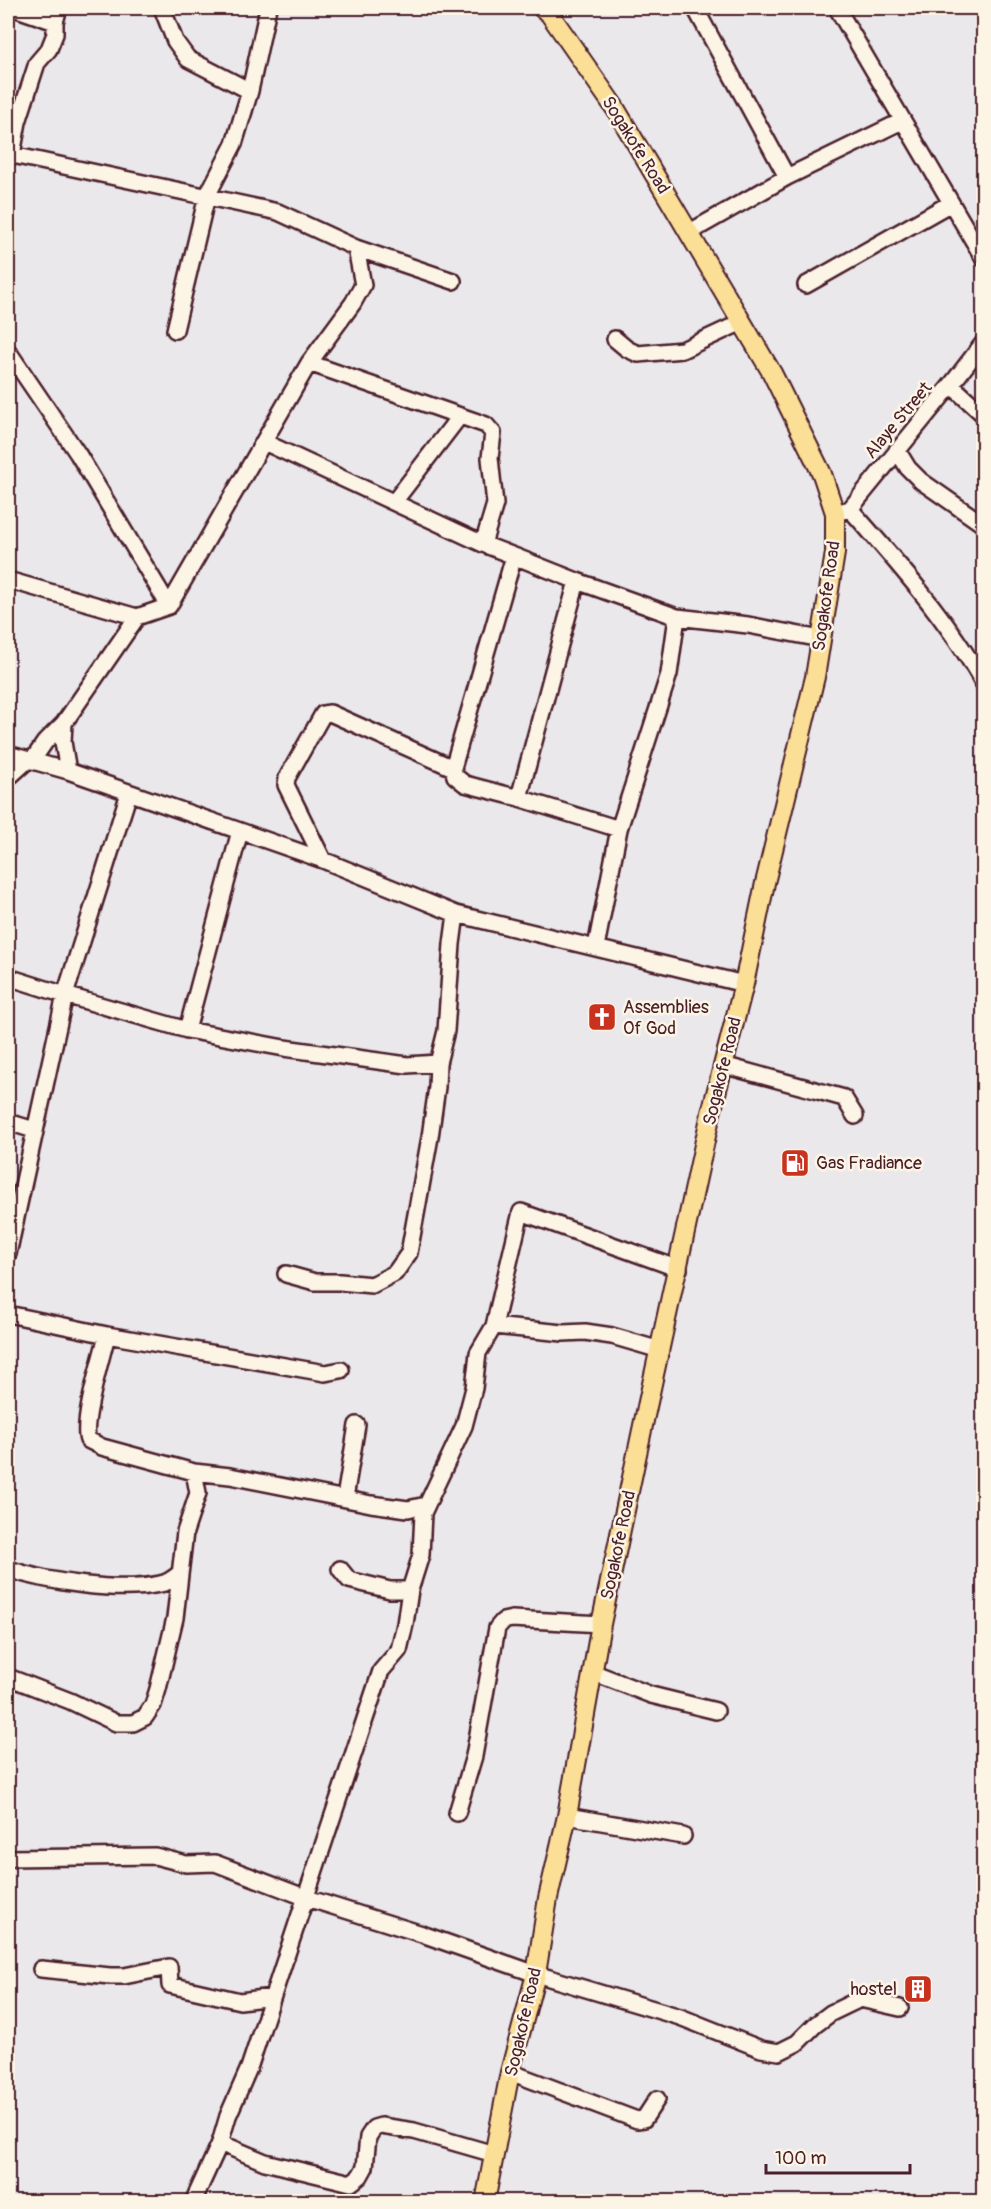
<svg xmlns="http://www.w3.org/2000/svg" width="991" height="2209" viewBox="0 0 991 2209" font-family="Pangolin,sans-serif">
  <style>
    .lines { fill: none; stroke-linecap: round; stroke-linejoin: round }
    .minor-casing { stroke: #4a1f2b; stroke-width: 20 }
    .major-casing { stroke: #4a1f2b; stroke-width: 22 }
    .minor { stroke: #fcf5e5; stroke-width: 15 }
    .major { stroke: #fbdf96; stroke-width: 18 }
    .labels { text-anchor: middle; stroke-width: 5; stroke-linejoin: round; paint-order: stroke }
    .street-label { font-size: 18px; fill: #4a1f2b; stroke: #fcf5e5 }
    .poi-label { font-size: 18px; fill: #4a1f2b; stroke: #fcf5e5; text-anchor: start }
  </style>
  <rect width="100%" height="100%" fill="#eae8eb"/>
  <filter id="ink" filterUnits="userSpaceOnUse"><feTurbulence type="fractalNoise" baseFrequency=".0167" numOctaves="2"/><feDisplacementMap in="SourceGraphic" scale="12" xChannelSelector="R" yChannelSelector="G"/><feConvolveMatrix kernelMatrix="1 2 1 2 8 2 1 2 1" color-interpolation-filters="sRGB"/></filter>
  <g filter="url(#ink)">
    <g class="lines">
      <g class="minor-casing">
        <path id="minor" d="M14 8 55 22
          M162 8 175 41 188 59 250 91
          M695 8 787 177
          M837 8 984 259
          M8 154 278 212 356 248 453 281
          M12 155 18 122 37 63 49 49 55 34V22L59 8
          M690 232 787 177 902 121
          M806 285 951 203
          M175 330 207 196 234 144 250 91 268 8
          M615 339 627 349 638 354 682 350 742 322
          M8 351 78 454 169 606
          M309 363 486 425 493 433 490 458 495 504 483 544
          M951 385 984 415
          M264 442 483 544 514 556 453 768 455 776 465 784 519 798 619 829
          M897 450 908 468 921 481 984 525
          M394 502 459 417
          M850 509C898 563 948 620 984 684
          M835 513 850 509 951 385 984 342
          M514 556 577 581 677 617 748 625 821 639
          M8 580 137 617 169 606 309 363 353 303 363 285 356 248
          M64 723 63 742 68 771
          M8 754 68 771 323 860 456 914
          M32 761 45 742 64 723 137 617
          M8 778 28 760
          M519 798 577 581
          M323 860 286 785 287 778 323 714 330 713 453 768
          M596 947 619 829 669 674 677 617
          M8 977 65 995 187 1030 284 1048 407 1065 438 1063
          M187 1030 240 831
          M723 1065 844 1098 855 1116
          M8 1122 34 1130
          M8 1254 65 995 129 793
          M286 1274 315 1282H340L372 1285 395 1273 409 1253 430 1137 437 1087 438 1063 446 1031 452 944 456 914 744 984
          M8 1314 107 1335 325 1373 341 1370
          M494 1326 563 1333 585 1332 612 1336 660 1350
          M107 1335C102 1356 81 1424 88 1440L102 1447 194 1472 230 1476 371 1504 408 1509 426 1505
          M345 1498 357 1425
          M8 1569C48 1582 118 1593 160 1584 168 1583 174 1578 180 1573
          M340 1569 349 1580 390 1590H410
          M592 1672 651 1695 716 1711
          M8 1677 70 1701 116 1723H133L145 1717 153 1705 158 1689 175 1618 185 1532 198 1493 194 1472
          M457 1813 474 1756 497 1628 503 1621 512 1619 601 1624
          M567 1816 683 1836
          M8 1858 155 1856 186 1864 215 1863 307 1898 422 1934 536 1974 680 2017 761 2049 779 2052 797 2043 815 2025 831 2013 860 1999 900 2008
          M41 1969 110 1976H124L169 1967 170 1985 240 2001 272 1997
          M510 2072 637 2120 644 2119 657 2099
          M494 2154 414 2131 381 2126 374 2128 368 2137 365 2167 360 2176 351 2183 265 2162 220 2143 228 2116 249 2068 381 1671 399 1650 405 1624 410 1590 421 1555 423 1513 464 1426 474 1388 478 1353 494 1326 521 1212 679 1269
          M193 2202 220 2143"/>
      </g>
      <g class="major-casing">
        <path id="major" d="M485 2202 510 2072 536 1974 548 1898 567 1816 601 1624 645 1416 711 1113 744 984 765 883 815 677 835 553V513L822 474 772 373 615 108 549 13 542 8"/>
      </g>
      <use href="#minor" class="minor"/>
      <use href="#major" class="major"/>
    </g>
  </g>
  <defs>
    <g id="church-square" transform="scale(1.5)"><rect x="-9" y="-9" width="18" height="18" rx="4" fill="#c8321e" stroke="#fcf5e5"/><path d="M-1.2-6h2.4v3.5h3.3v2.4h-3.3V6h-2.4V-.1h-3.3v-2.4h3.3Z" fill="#fff"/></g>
    <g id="fuel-square" transform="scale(1.5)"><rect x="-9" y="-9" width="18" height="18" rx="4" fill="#c8321e" stroke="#fcf5e5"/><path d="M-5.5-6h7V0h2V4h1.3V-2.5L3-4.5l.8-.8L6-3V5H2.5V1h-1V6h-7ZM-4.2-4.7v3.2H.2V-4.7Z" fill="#fff"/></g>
    <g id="building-square" transform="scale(1.5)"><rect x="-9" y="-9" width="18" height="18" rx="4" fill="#c8321e" stroke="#fcf5e5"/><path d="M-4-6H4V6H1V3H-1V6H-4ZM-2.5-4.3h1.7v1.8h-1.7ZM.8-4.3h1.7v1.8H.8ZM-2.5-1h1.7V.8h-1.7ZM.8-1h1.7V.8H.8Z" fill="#fff"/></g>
  </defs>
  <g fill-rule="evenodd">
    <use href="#church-square" x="602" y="1017"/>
    <use href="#fuel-square" x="795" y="1163"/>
    <use href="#building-square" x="918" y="1989"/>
  </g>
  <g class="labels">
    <g class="street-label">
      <text transform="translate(636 145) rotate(58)" y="6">Sogakofe Road</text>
      <text transform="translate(898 420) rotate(-50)" y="6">Alaye Street</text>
      <text transform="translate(826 596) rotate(-82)" y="6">Sogakofe Road</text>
      <text transform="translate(722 1071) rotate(-76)" y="6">Sogakofe Road</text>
      <text transform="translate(618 1545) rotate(-78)" y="6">Sogakofe Road</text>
      <text transform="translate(523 2022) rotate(-77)" y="6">Sogakofe Road</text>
    </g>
    <g class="poi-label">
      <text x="623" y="1013">Assemblies<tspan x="623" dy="21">Of God</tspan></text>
      <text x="816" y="1169">Gas Fradiance</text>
      <text x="897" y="1995" text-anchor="end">hostel</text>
    </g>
  </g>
  <rect width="991" height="2209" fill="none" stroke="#fcf5e5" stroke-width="30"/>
  <rect x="15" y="15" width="961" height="2179" fill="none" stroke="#4a1f2b" stroke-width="2" filter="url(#ink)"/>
  <path d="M766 2164v9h144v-9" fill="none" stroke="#4a1f2b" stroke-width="3"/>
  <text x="775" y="2164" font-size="18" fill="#4a1f2b" stroke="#fcf5e5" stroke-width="4.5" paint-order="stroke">100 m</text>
</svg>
